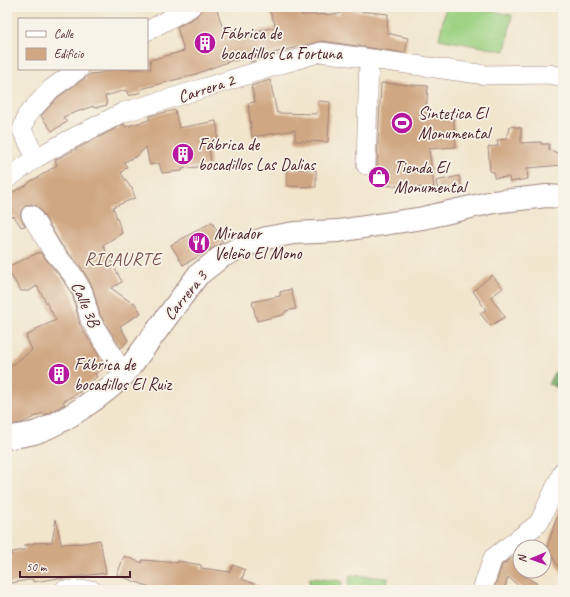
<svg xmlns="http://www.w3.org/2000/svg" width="570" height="597" viewBox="0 0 570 597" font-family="Caveat,sans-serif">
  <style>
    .forest { fill: url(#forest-firs); stroke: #64694e }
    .garden { fill: #9cd182; stroke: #737856 }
    .building { fill: #d0a783 }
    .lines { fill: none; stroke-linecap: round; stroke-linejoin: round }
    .minor-casing { stroke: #9e827c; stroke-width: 20 }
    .major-casing { stroke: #9e827c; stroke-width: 24 }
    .minor { stroke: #fff; stroke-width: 19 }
    .major { stroke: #fff; stroke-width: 22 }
    .labels { text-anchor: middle; stroke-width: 3.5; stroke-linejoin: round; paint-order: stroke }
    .poi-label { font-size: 17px; fill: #4a1f2b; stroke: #f7f3e8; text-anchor: start }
    .street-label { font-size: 17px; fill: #4a1f2b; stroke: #f7f3e8 }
    .neighbourhood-label { font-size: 18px; letter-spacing: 1px; fill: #794f4a; stroke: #f7f3e8 }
  </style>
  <defs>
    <pattern id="forest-firs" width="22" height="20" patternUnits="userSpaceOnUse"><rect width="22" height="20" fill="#7db370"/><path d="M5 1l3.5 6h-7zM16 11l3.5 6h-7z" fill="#68915c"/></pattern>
  </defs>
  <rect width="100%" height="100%" fill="#f7f3e8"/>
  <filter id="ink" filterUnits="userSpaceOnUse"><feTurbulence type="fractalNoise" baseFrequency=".025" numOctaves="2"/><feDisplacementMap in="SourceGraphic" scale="8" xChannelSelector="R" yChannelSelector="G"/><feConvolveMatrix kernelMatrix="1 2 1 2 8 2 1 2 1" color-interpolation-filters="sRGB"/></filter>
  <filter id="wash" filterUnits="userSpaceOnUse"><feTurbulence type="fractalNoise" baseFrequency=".012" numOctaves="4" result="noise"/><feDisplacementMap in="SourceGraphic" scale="16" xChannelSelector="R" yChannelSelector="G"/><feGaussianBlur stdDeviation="0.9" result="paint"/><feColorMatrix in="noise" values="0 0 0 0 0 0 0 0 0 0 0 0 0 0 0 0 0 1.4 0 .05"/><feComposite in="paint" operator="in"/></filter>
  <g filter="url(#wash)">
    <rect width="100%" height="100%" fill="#f1e5cc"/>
    <path class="forest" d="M563 366V390L548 384 554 373Z"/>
    <path class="garden" d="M446 7H467L512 15 505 51 439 39Z
      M350 575 388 578 386 590H348Z
      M310 578 342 581 341 590H309Z"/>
    <g id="blocks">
      <path class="building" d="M208 7H216L224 32 236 29 237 35 276 27 268 7H299L301 15 340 14V9L388 14 387 33 408 38 405 53 322 41 265 55V58L250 62 249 57 234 61 233 60 193 75 141 89V92L129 96 126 90 105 96 107 105 94 108 93 106 63 117 67 122 52 131 41 116 58 97 85 78 90 74 100 73 115 69H151L150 60 184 51 177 27 196 17 201 10Z
        M270 80 277 113 317 114 318 101 330 102 328 142 295 141V130L252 137 248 103 255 102 251 86Z
        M381 83 428 86 426 114 453 113 456 147 429 149 434 188 376 185Z
        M175 110 179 128 216 121 218 132 217 133 218 143 209 144 211 165 182 169V171L162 173 159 163 150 165 146 147 137 156 124 162 127 167 121 173 131 188H132L135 198 113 207 122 233 103 245 122 282 111 288 132 303 134 302 141 313 120 326 128 340 121 348 100 315 92 286 81 267 61 244 40 209 37 206 31 204 25 206 21 210 20 215 25 226 21 227 14 216 12 217 7 207V195L27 185 32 180H33L40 176 57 165 55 160 124 124 125 127 149 120V116Z
        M510 126 521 128V143L541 142V144H549V150L553 151 563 156V165L527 168 528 179 510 182 509 177 494 178V172L490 171 488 147 498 146 497 140 507 139V133H509Z
        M287 169 316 170V187L287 186Z
        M459 176 462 188 439 194 436 181Z
        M212 222 223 242 183 265 171 245Z
        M40 252 63 280 73 296 80 325 106 367 95 374 97 377 81 388 83 390 63 402 65 404 44 415 43 413 21 423 7 425V369L32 350 26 336 35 331 34 330 56 320 37 286 29 291H21L7 269V267Z
        M492 275 503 288 491 297 505 317 490 326 480 313 486 310 473 291Z
        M291 289 296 309 286 311 283 315 257 321 252 302 280 296V292Z
        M561 505H563V575L547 547Z
        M56 519 61 544 83 543 100 540 106 573 59 579V578L33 582V579L7 584V556L12 555V552L25 550 24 545 33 544V543L52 542Z
        M124 556 142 563V560L168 562V561L178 563V561L201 565V568L230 572 233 565 245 570 242 579 269 590H158L117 575Z
        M512 558 520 563V573L547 590H524L508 577 504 590H494L502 565Z"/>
    </g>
  </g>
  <g filter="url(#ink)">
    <use href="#blocks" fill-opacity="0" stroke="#9e827c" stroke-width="1"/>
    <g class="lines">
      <g class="minor-casing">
        <path id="minor" d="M147 31 191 7
          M36 158 22 130 27 115 51 89 79 69
          M366 165 369 59
          M7 179 36 158 67 141 124 112 152 104 321 52 486 75 549 74 563 77
          M31 215 52 250 72 274 83 292 90 319 124 375
          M64 590H92
          M482 590 493 558 539 523 563 471"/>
      </g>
      <g class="major-casing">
        <path id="major" d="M7 438C17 436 28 435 37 432 65 422 104 395 124 375L198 275 221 257 244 246 266 238 294 233 338 231 423 218 493 202 547 196 563 197"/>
      </g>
      <use href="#minor" class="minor"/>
      <use href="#major" class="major"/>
    </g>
  </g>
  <defs>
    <g id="building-disc" transform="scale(1.15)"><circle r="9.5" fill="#b5179e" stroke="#f7f3e8"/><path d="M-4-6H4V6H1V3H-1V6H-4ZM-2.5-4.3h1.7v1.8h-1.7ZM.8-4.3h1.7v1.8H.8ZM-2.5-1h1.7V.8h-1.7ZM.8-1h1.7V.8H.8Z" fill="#fff"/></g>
    <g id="stadium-disc" transform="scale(1.15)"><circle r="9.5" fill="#b5179e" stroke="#f7f3e8"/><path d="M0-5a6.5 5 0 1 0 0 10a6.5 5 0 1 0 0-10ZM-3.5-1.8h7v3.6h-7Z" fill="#fff"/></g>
    <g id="shop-disc" transform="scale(1.15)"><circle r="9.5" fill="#b5179e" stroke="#f7f3e8"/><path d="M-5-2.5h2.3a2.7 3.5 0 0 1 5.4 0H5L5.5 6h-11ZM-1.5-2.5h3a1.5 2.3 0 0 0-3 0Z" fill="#fff"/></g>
    <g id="restaurant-disc" transform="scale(1.15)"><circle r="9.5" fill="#b5179e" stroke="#f7f3e8"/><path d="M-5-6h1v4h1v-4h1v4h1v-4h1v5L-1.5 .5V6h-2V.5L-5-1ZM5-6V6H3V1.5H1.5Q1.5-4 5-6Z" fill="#fff"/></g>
  </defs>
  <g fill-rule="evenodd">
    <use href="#building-disc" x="205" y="43"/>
    <use href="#stadium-disc" x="402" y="123"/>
    <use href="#building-disc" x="183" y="154"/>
    <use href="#shop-disc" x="379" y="177"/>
    <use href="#restaurant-disc" x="199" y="243"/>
    <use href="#building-disc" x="59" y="374"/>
  </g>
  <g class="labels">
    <g class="poi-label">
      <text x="220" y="39">Fábrica de<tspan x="220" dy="20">bocadillos La Fortuna</tspan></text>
      <text x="418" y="119">Sintetica El<tspan x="418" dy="20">Monumental</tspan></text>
      <text x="198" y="150">Fábrica de<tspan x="198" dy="20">bocadillos Las Dalias</tspan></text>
      <text x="394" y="173">Tienda El<tspan x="394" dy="20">Monumental</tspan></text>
      <text x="214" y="239">Mirador<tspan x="214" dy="20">Veleño El Mono</tspan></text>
      <text x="74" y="370">Fábrica de<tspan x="74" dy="20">bocadillos El Ruiz</tspan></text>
    </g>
    <g class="street-label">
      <text transform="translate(206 88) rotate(-18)" y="6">Carrera 2</text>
      <text transform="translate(185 295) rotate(-51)" y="6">Carrera 3</text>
      <text transform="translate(86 304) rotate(66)" y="6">Calle 3B</text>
    </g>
    <g class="neighbourhood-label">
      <text x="123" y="265">RICAURTE</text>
    </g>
  </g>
  <rect width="570" height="597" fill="none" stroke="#f7f3e8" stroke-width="24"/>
  <rect x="18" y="18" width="130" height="52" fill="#f7f3e8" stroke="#b29e9c"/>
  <rect x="26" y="31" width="20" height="6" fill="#ffffff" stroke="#b29e9c"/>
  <text x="54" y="38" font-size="12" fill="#4a1f2b">Calle</text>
  <rect x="26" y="48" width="20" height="12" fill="#d0a783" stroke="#b29e9c"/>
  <text x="54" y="58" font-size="12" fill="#4a1f2b">Edificio</text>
  <g transform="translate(532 559) rotate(268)"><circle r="19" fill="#f7f3e8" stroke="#b29e9c"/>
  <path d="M0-3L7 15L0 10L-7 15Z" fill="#b5179e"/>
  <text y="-6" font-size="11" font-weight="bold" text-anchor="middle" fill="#4a1f2b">N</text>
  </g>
  <path d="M20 571v6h110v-6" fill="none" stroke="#4a1f2b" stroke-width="2"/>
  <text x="26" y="571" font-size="12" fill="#4a1f2b" stroke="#f7f3e8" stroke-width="3" paint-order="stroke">50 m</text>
</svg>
